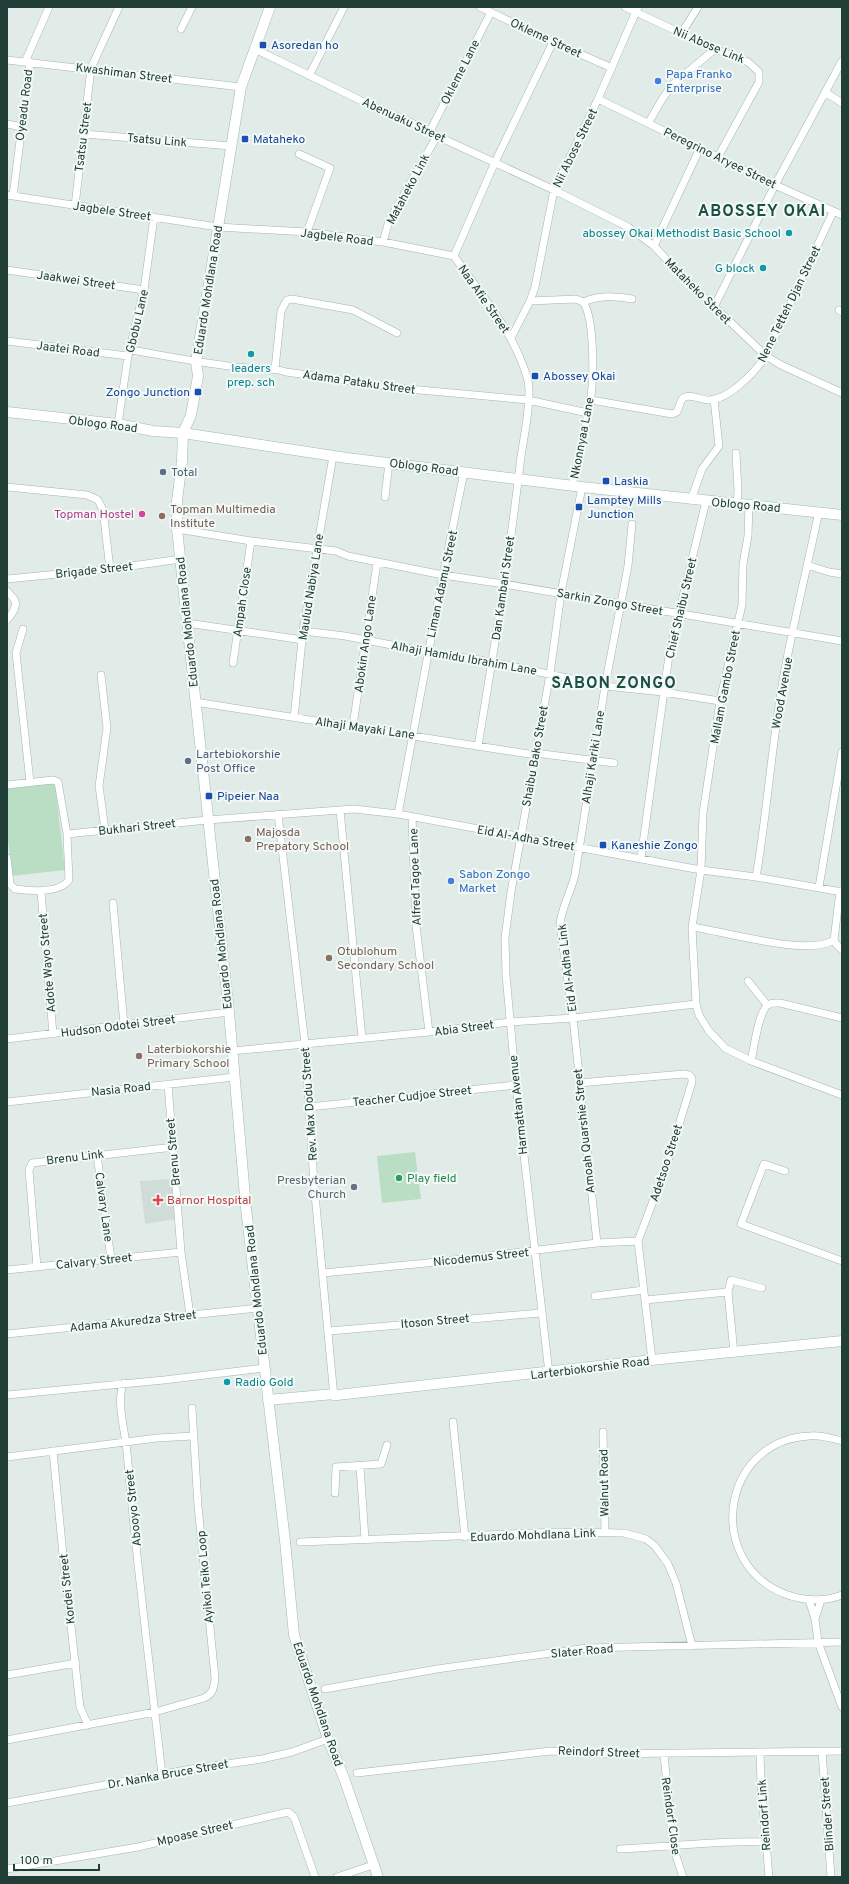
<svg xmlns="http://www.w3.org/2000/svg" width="849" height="1884" viewBox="0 0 849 1884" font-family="Overpass,sans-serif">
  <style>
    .built { fill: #d0dcd7 }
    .green { fill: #badec4 }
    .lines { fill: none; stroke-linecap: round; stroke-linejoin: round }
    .street-casing { stroke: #a4b4af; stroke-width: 8 }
    .secondary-casing { stroke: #9fb8b0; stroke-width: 11 }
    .street { stroke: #fff; stroke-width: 7 }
    .secondary { stroke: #fff; stroke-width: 10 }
    .transit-dot { fill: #1a4fb4; stroke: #f2f9f6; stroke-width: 1.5 }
    .shop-dot { fill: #3f7fe0; stroke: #f2f9f6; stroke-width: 1.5 }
    .culture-dot { fill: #0f9aa8; stroke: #f2f9f6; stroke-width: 1.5 }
    .service-dot { fill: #5c6f8a; stroke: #f2f9f6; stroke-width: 1.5 }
    .hotel-dot { fill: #d1479c; stroke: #f2f9f6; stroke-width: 1.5 }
    .education-dot { fill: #8d6e63; stroke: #f2f9f6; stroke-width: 1.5 }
    .leisure-dot { fill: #2e9e5b; stroke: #f2f9f6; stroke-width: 1.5 }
    .worship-dot { fill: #6b7280; stroke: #f2f9f6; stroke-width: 1.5 }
    .health-dot { fill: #e0444e; stroke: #f2f9f6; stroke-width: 1.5 }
    .labels { text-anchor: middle; stroke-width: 4; stroke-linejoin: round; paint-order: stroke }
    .street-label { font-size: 12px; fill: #213e37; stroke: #f2f9f6 }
    .transit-label { font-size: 12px; fill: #164399; stroke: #f2f9f6; text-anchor: start }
    .shop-label { font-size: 12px; fill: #366cbe; stroke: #f2f9f6; text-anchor: start }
    .culture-label { font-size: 12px; fill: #0d838f; stroke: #f2f9f6; text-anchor: end }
    .service-label { font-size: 12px; fill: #4e5e75; stroke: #f2f9f6; text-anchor: start }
    .education-label { font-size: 12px; fill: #785e54; stroke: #f2f9f6; text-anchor: start }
    .hotel-label { font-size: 12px; fill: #b23c85; stroke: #f2f9f6; text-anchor: end }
    .leisure-label { font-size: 12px; fill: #27864d; stroke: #f2f9f6; text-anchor: start }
    .worship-label { font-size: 12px; fill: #5b616d; stroke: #f2f9f6; text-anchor: end }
    .health-label { font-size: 12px; fill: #be3a42; stroke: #f2f9f6; text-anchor: start }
    .district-label { font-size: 16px; font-weight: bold; letter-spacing: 1px; fill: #1c5045; stroke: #f2f9f6 }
  </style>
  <rect width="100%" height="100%" fill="#e1ece8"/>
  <path class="built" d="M171 1179 176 1219 145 1224 140 1181Z"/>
  <path class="green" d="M55 783 65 870 12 876 7 831V788Z
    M415 1152 421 1199 382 1203 377 1156Z"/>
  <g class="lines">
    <g class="street-casing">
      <path id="street" d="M480 7 553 42 612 68
        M625 7 715 49 748 62 759 72V82L718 157
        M181 29 192 7
        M681 34 698 7
        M255 49 368 104 430 131 437 136 554 190 628 227 654 246 682 276 766 356 781 365 842 393
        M7 60 241 87
        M25 62 49 7
        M310 74 344 7
        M825 92 842 103
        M598 99 775 185 842 215
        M649 122 661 101 672 85 715 49
        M7 124 22 127
        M430 131 491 12
        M84 134 231 146
        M299 154 330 168 307 232
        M7 195 218 227 307 232 383 242 454 256
        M13 196 30 62
        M75 206 91 68 119 7
        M383 242 389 221 437 136
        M654 246 700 148
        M454 256C481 295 516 334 528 381 532 398 524 437 521 456 510 553 494 650 478 746
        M454 256 495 162 553 42
        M7 270 144 290
        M530 301 576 299 583 302C595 318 594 382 590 402 585 429 579 458 572 485
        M583 302C600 295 614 296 632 299
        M714 307 775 185 842 61
        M839 310 842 312
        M511 338 530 301 535 287 554 190 598 99 638 7
        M7 341 128 356
        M131 350C166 356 201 363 237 367 254 369 270 367 286 372L398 388 528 400 588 413
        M275 369 281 311 287 300 292 299 353 310 397 333
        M591 400 672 414 677 412C679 408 680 401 683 398 689 393 701 400 708 400 729 400 755 372 766 356L833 212
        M118 424 128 356 144 290 154 217
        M736 453 738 491 737 504
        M7 487 87 495 98 500 103 510 110 569
        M385 497 389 463
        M691 500 702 469 719 446 714 399
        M749 505 748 536 743 564 742 605 720 701 703 813 701 870 692 927 696 1004 699 1015 709 1031 725 1048 751 1061 842 1095
        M177 529 251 541 336 551 348 556 443 575 504 584 842 641
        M807 565 829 572 842 574
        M7 579 110 569 181 559
        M7 591C9 594 12 596 14 599 19 606 11 615 7 620
        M187 623 303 640
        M23 629 16 653 30 782
        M303 631 345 636 428 652 492 662 605 686 663 692 720 701
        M233 663 251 541
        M101 675 107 728 99 786 105 830
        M195 702 535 755
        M294 718 303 631 333 456
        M353 726 377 563
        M535 753 614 763
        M7 785 53 780 58 782 67 834 69 880C59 894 30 891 15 889L10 884 7 858
        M340 810 362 1038
        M278 814 305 1044 314 1184 334 1397
        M398 814 443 575 464 472
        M412 817 416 926 429 1032
        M67 834 208 820 340 810 354 809 398 814 701 870 756 877 842 892
        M641 858 669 655 706 501
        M756 877C768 808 772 738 785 669 795 616 808 564 819 511
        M819 887 842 752
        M840 891 834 940 836 944 842 950
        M41 892 53 1034
        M113 903 124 1025
        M692 927C723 931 809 957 834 940
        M748 981 767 1005
        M7 1039 229 1012
        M232 1051 429 1032 510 1022 573 1018 696 1004
        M751 1061C754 1049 758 1012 768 1005 771 1002 776 1003 780 1003L842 1018
        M579 1083 684 1074 689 1075 692 1078V1082L667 1164 638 1241 652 1360
        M168 1084 181 1252 190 1315
        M7 1102 235 1077
        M309 1107 516 1085
        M97 1155 111 1259
        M785 1171 764 1164 741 1224 842 1261
        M597 1243 573 1018 560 925C561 908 571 892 575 875L605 686 628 566 632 524
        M37 1267 29 1170 32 1163 174 1147
        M7 1270 181 1252
        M323 1273 427 1263 597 1243 638 1241
        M595 1296 644 1290
        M645 1300 728 1292
        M329 1331 541 1313
        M7 1334 258 1308
        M734 1353 728 1292 731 1280 762 1288
        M549 1373 516 1085 506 975 505 938 511 892 550 674 561 593 582 487
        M124 1383C115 1398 126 1435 127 1452 136 1560 150 1667 162 1775
        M7 1395 164 1380 264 1368
        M453 1422 465 1537
        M603 1432 605 1533
        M842 1441C831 1438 821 1435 809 1436 721 1441 704 1562 785 1594 803 1601 824 1602 842 1595
        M53 1451 63 1555 80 1707 88 1725
        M7 1457 157 1438 193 1436
        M360 1466 365 1539
        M335 1493 336 1467 381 1464 387 1445
        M300 1542 559 1532 624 1533 646 1539 655 1546 668 1564 676 1583 692 1646
        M809 1600 815 1619 818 1642 842 1707
        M815 1619 821 1600
        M7 1675 76 1663
        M325 1689 437 1669 587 1648 842 1642
        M7 1740 155 1712 204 1698C213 1694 214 1688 215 1678L198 1506 192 1408
        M822 1751 831 1877
        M760 1752 761 1784 769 1877
        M664 1754 673 1847 683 1877
        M357 1773 551 1751 599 1754 842 1751
        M7 1803 191 1769 262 1759 292 1752 328 1739
        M620 1849C669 1847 718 1840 766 1842
        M7 1869 138 1847 288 1812 294 1817 315 1877
        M337 1877 373 1865"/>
    </g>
    <g class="secondary-casing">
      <path id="secondary" d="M270 7 241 87 196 362 198 376 191 415 183 433 182 461 177 501V529L229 1012 246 1208 285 1541 294 1635 328 1739 344 1778 378 1877
        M7 412 118 424 153 431 183 433 347 458 582 487 842 515
        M268 1400 334 1394 337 1395 652 1360 842 1341"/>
    </g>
    <use href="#street" class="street"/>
    <use href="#secondary" class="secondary"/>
  </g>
  <g class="transit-dot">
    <rect x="259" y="41" width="8" height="8" rx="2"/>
    <rect x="241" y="135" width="8" height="8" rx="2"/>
    <rect x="531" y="372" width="8" height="8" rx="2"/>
    <rect x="194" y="388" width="8" height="8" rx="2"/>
    <rect x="602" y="477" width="8" height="8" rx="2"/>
    <rect x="575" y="503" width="8" height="8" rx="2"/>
    <rect x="205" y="792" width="8" height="8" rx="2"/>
    <rect x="599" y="841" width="8" height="8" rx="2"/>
  </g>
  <g class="shop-dot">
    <circle cx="658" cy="81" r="4"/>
    <circle cx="451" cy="881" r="4"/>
  </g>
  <g class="culture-dot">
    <circle cx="789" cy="233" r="4"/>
    <circle cx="763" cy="268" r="4"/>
    <circle cx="251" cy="354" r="4"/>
    <circle cx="227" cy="1382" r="4"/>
  </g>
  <g class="service-dot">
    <circle cx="163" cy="472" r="4"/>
    <circle cx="188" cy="761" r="4"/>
  </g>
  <circle class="hotel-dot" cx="142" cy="514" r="4"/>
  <g class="education-dot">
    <circle cx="162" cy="516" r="4"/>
    <circle cx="248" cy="839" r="4"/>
    <circle cx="329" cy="958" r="4"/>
    <circle cx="139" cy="1056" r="4"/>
  </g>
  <circle class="leisure-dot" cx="399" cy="1178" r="4"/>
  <circle class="worship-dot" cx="354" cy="1187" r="4"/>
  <path class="health-dot" d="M156 1194h4v4h4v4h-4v4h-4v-4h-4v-4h4z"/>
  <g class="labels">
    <g class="street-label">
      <text transform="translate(546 38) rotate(25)" y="4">Okleme Street</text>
      <text transform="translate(709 45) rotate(23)" y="4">Nii Abose Link</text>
      <text transform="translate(460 72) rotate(-63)" y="4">Okleme Lane</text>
      <text transform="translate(124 73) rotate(7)" y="4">Kwashiman Street</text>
      <text transform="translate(24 105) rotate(-83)" y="4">Oyeadu Road</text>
      <text transform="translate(404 120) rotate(25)" y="4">Abenuaku Street</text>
      <text transform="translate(83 137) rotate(-83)" y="4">Tsatsu Street</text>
      <text transform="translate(157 140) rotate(5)" y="4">Tsatsu Link</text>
      <text transform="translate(575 148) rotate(-64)" y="4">Nii Abose Street</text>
      <text transform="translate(720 158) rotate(26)" y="4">Peregrino Aryee Street</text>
      <text transform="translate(408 189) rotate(-62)" y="4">Mataheko Link</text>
      <text transform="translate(112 211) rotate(8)" y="4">Jagbele Street</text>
      <text transform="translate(337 237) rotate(7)" y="4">Jagbele Road</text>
      <text transform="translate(76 280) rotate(8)" y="4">Jaakwei Street</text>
      <text transform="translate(208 290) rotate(-81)" y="4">Eduardo Mohdlana Road</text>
      <text transform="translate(698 291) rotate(45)" y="4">Mataheko Street</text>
      <text transform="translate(484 299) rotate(55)" y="4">Naa Afie Street</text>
      <text transform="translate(789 304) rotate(-64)" y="4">Nene Tetteh Djan Street</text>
      <text transform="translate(137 321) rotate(-77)" y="4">Gbobu Lane</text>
      <text transform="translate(68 349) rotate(7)" y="4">Jaatei Road</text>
      <text transform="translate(359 382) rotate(8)" y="4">Adama Pataku Street</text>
      <text transform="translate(103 424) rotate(7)" y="4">Oblogo Road</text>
      <text transform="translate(582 438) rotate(-79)" y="4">Nkonnyaa Lane</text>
      <text transform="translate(424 467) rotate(7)" y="4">Oblogo Road</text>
      <text transform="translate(746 505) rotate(5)" y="4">Oblogo Road</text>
      <text transform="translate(94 570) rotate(-6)" y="4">Brigade Street</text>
      <text transform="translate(442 584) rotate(-78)" y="4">Liman Adamu Street</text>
      <text transform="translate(311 587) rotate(-81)" y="4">Maulud Nabiya Lane</text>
      <text transform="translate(503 588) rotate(-82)" y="4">Dan Kambari Street</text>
      <text transform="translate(242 602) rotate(-82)" y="4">Ampah Close</text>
      <text transform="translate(610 602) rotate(10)" y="4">Sarkin Zongo Street</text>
      <text transform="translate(681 608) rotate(-77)" y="4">Chief Shaibu Street</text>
      <text transform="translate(187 622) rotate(-96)" y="4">Eduardo Mohdlana Road</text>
      <text transform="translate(365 644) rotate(-82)" y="4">Abokin Ango Lane</text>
      <text transform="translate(464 658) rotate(10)" y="4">Alhaji Hamidu Ibrahim Lane</text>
      <text transform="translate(725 687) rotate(-79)" y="4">Mallam Gambo Street</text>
      <text transform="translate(782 693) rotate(-80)" y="4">Wood Avenue</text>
      <text transform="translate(365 728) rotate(8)" y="4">Alhaji Mayaki Lane</text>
      <text transform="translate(535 756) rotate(-80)" y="4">Shaibu Bako Street</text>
      <text transform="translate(593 757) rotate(-81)" y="4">Alhaji Kariki Lane</text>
      <text transform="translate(137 827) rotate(-6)" y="4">Bukhari Street</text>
      <text transform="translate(526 838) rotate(10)" y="4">Eid Al-Adha Street</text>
      <text transform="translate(415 877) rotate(-92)" y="4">Alfred Tagoe Lane</text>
      <text transform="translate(221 944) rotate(-96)" y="4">Eduardo Mohdlana Road</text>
      <text transform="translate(47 963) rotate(-95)" y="4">Adote Wayo Street</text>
      <text transform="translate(567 968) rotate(-97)" y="4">Eid Al-Adha Link</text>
      <text transform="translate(118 1026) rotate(-7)" y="4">Hudson Odotei Street</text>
      <text transform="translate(464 1028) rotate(-7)" y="4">Abia Street</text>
      <text transform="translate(121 1089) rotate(-6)" y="4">Nasia Road</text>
      <text transform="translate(412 1096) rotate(-6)" y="4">Teacher Cudjoe Street</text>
      <text transform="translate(309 1104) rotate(-94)" y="4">Rev. Max Dodu Street</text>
      <text transform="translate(518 1105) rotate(-96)" y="4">Harmattan Avenue</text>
      <text transform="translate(584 1131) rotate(-96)" y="4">Amoah Quarshie Street</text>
      <text transform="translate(173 1152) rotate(-95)" y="4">Brenu Street</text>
      <text transform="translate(75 1157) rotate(-7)" y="4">Brenu Link</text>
      <text transform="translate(666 1163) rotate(-72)" y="4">Adetsoo Street</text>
      <text transform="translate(104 1207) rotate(82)" y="4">Calvary Lane</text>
      <text transform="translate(481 1257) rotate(-6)" y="4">Nicodemus Street</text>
      <text transform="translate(94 1261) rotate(-6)" y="4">Calvary Street</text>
      <text transform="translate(256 1290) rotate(-96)" y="4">Eduardo Mohdlana Road</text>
      <text transform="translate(133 1321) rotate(-6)" y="4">Adama Akuredza Street</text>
      <text transform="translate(435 1321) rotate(-5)" y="4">Itoson Street</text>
      <text transform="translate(590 1368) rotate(-7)" y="4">Larterbiokorshie Road</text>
      <text transform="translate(604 1483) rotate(-91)" y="4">Walnut Road</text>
      <text transform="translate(133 1508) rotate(-96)" y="4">Abooyo Street</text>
      <text transform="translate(533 1535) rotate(-2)" y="4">Eduardo Mohdlana Link</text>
      <text transform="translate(205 1577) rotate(-95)" y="4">Ayikoi Teiko Loop</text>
      <text transform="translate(67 1589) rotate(-96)" y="4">Kordei Street</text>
      <text transform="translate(582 1651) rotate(-5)" y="4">Slater Road</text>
      <text transform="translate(318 1704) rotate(71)" y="4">Eduardo Mohdlana Road</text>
      <text transform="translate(599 1752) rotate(2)" y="4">Reindorf Street</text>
      <text transform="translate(168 1774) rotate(-10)" y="4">Dr. Nanka Bruce Street</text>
      <text transform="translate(827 1814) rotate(-94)" y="4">Blinder Street</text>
      <text transform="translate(764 1815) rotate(-94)" y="4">Reindorf Link</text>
      <text transform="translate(671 1816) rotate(82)" y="4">Reindorf Close</text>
      <text transform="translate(195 1833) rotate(-13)" y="4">Mpoase Street</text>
    </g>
    <g class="transit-label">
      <text x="271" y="49">Asoredan ho</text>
      <text x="253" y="143">Mataheko</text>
      <text x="543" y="380">Abossey Okai</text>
      <text x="190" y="396" text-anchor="end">Zongo Junction</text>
      <text x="614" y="485">Laskia</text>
      <text x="587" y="504">Lamptey Mills<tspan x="587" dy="14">Junction</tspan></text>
      <text x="217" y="800">Pipeier Naa</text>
      <text x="611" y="849">Kaneshie Zongo</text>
    </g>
    <g class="shop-label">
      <text x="666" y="78">Papa Franko<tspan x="666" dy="14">Enterprise</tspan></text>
      <text x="459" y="878">Sabon Zongo<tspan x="459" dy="14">Market</tspan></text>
    </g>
    <g class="culture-label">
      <text x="781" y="237">abossey Okai Methodist Basic School</text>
      <text x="755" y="272">G block</text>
      <text x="251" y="372" text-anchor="middle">leaders<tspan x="251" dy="14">prep. sch</tspan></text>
      <text x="235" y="1386" text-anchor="start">Radio Gold</text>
    </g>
    <g class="service-label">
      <text x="171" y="476">Total</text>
      <text x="196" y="758">Lartebiokorshie<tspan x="196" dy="14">Post Office</tspan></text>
    </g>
    <g class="education-label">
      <text x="170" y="513">Topman Multimedia<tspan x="170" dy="14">Institute</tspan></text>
      <text x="256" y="836">Majosda<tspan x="256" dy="14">Prepatory School</tspan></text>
      <text x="337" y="955">Otublohum<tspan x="337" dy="14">Secondary School</tspan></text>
      <text x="147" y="1053">Laterbiokorshie<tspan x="147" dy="14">Primary School</tspan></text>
    </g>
    <g class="hotel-label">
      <text x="134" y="518">Topman Hostel</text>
    </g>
    <g class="leisure-label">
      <text x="407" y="1182">Play field</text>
    </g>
    <g class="worship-label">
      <text x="346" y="1184">Presbyterian<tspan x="346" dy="14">Church</tspan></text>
    </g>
    <g class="health-label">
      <text x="167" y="1204">Barnor Hospital</text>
    </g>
    <g class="district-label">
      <text x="762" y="216">ABOSSEY OKAI</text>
      <text x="614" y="688">SABON ZONGO</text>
    </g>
  </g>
  <rect width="849" height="1884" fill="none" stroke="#213e37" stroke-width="16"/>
  <path d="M14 1864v6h85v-6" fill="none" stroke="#213e37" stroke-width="2"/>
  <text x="20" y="1864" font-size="12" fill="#213e37" stroke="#f2f9f6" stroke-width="3" paint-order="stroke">100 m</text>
</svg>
